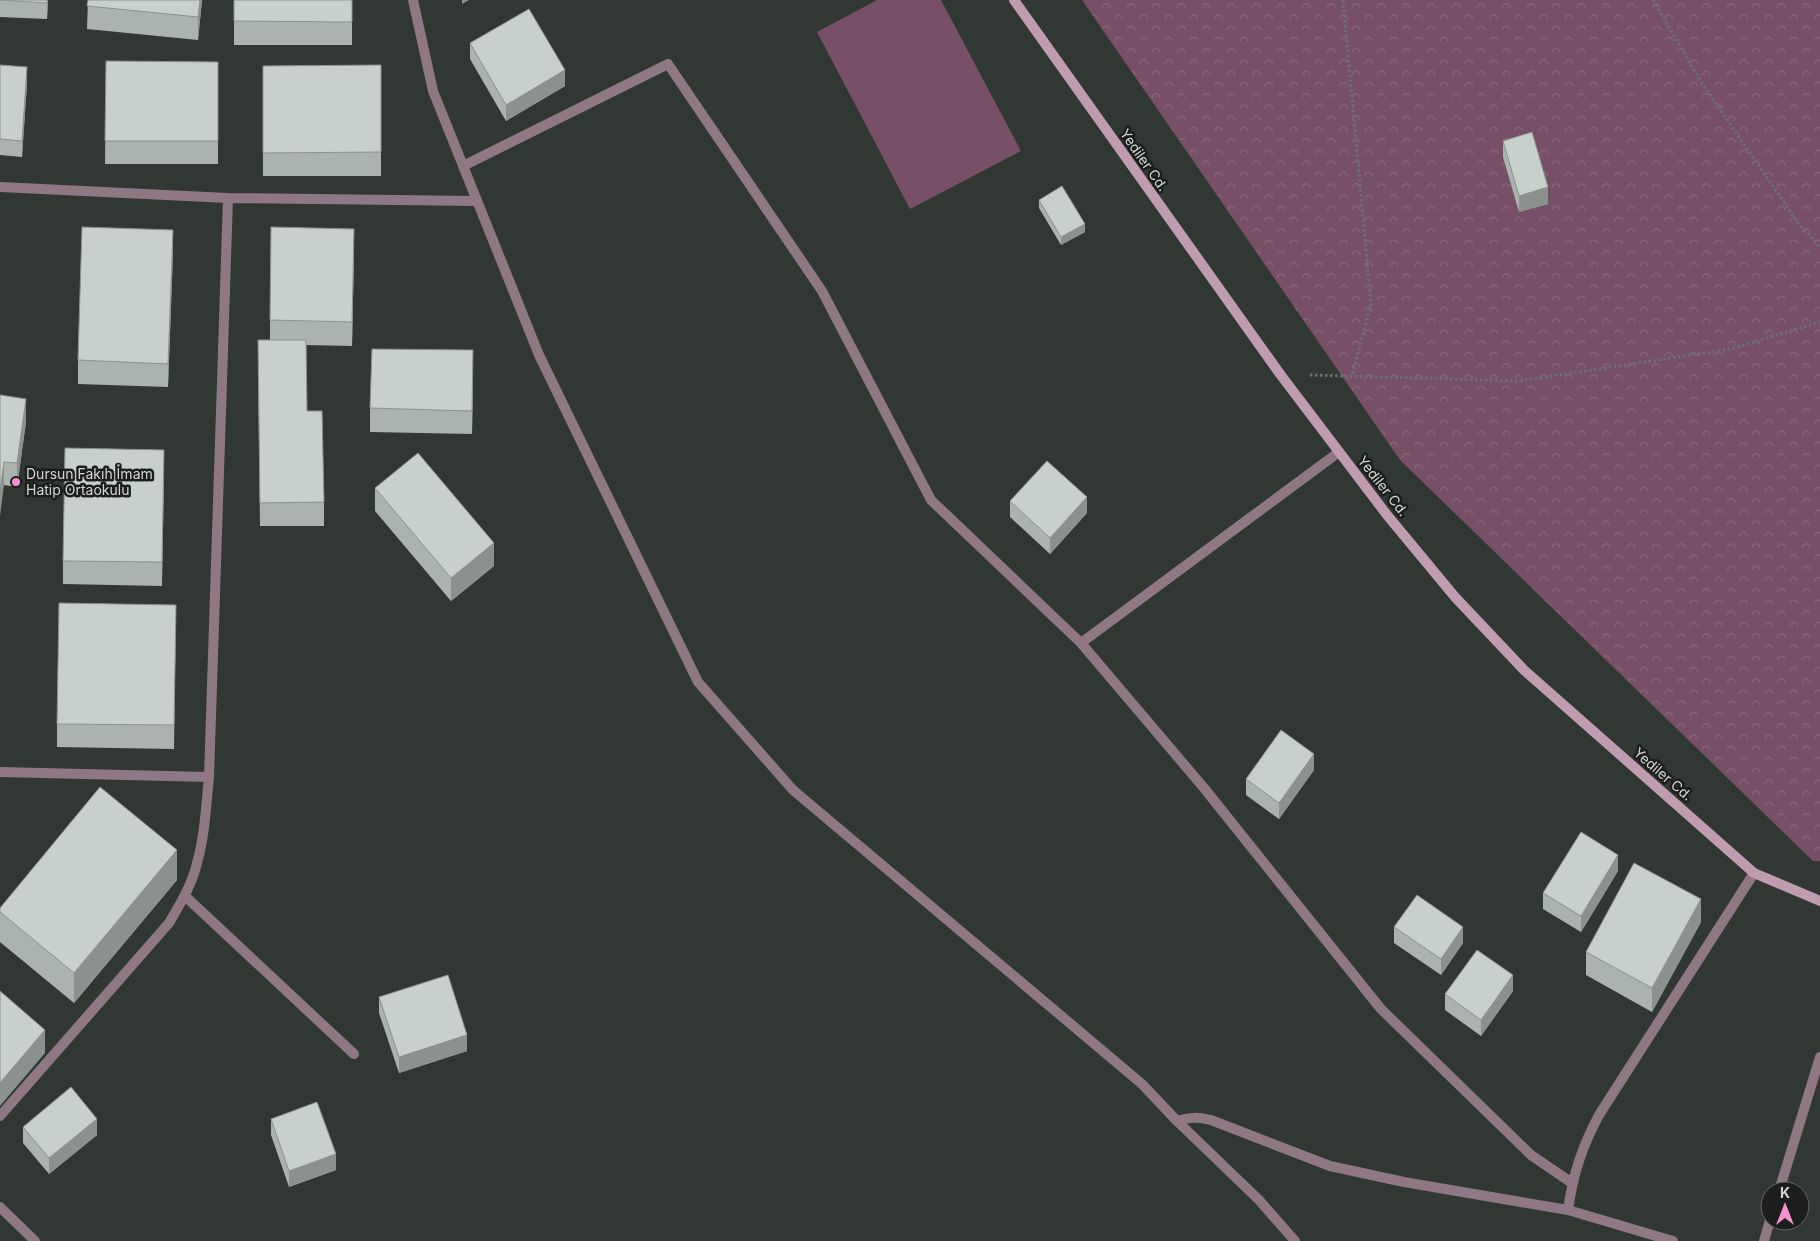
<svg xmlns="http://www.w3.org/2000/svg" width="1820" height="1241" viewBox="0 0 1820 1241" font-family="Inter,sans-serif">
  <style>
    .grass { fill: #774f66 }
    .park { fill: url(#park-crowns) }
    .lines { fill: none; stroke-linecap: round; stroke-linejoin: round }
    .path { stroke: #6b716e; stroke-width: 3; stroke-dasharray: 2.5 2.5; stroke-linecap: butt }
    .lane { stroke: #8f7784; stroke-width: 10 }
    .street { stroke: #8f7784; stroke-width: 10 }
    .secondary { stroke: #c09cb0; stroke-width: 10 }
    .wall { fill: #abb3ae }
    .shaded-wall { fill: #8b928d }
    .building { fill: #c7d0ca; stroke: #8b928d }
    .poi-dot { fill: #f790ce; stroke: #1b1e1c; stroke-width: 2 }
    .labels { text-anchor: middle; stroke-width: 5; stroke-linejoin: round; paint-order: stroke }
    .street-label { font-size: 14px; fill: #d3d7d4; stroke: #1b1e1c }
    .poi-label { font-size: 14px; fill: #d3d7d4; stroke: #1b1e1c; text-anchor: start }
  </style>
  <defs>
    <pattern id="park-crowns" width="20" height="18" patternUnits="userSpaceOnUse" patternTransform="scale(1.25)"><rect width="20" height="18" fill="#774f66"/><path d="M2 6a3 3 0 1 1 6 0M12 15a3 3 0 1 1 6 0" fill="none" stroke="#89687b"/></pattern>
  </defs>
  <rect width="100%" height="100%" fill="#313834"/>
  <path class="grass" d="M877 0H941L1021 151 910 209 817 32Z"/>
  <path class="park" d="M1082 0H1820V861H1813L1400 460Z"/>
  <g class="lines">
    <path class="path" d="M1343 0 1371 304 1352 376
      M1653 0 1700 80 1798 223 1820 247
      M1310 375 1519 381 1731 349 1820 322"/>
    <path class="lane" d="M1081 643 1339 452
      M185 896 354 1054
      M1779 1191 1820 1057
      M0 1207 35 1241
      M1764 1241 1770 1220"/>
    <path class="street" d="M413 0 433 91 539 355 698 682 793 790 1142 1084 1177 1121 1259 1200 1295 1241
      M463 166 668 64 822 291 931 500 1081 643 1204 788 1381 1009 1531 1155 1572 1183
      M0 187 228 198 477 201
      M0 772 209 777
      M0 1116 169 923C180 904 192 885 197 863 205 835 206 806 209 777L228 198
      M1177 1121C1189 1117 1198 1117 1211 1120L1330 1166 1404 1182 1568 1210 1673 1241
      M1568 1210C1573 1174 1582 1147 1599 1115L1754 873"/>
    <path class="secondary" d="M1014 0 1280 374 1387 515 1455 597 1524 670 1754 873 1820 901"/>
  </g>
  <path class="wall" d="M0 0H48L47 19 0 17Z
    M88 0H202L198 40 87 29Z
    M234 0H352V45H234Z
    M470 43 565 86 506 121 470 59Z
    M106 61 218 62V164H105Z
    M0 65 27 83 22 157 0 155Z
    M381 65V176H263V66Z
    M1503 141 1548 204 1519 212 1503 157Z
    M1039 200 1085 232 1061 245 1039 208Z
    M173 253 168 387 78 384V360Z
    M354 253 352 346 306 345 307 411 324 502V526H260L258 364 270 340V320Z
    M473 374 472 434 370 432V408Z
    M0 395 26 422 17 487 4 485Z
    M164 473 162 586 63 584V561Z
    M375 488 494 566 451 601 375 511Z
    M1010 501 1087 513 1050 554 1010 517Z
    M176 605 174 749 57 747V724Z
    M1314 770 1279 819 1246 795V779Z
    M1618 871 1581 932 1543 909V893Z
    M177 880 74 1003 0 942V908Z
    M1701 922 1652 1012 1586 975V952Z
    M1394 927 1463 943 1441 975 1394 943Z
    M1513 991 1481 1036 1445 1010V994Z
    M379 997 467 1051 399 1073 379 1013Z
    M271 1119 336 1170 289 1187 271 1135Z
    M23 1127 97 1135 49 1174 23 1143Z"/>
  <path class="shaded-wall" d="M47 0H48L47 19Z
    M200 0H202L198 40V17Z
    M462 0H469L462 4Z
    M27 67V83L22 157V141Z
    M565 70V86L506 121V105Z
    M1548 187V204L1519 212V196Z
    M1085 224V232L1061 245V237Z
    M354 229V253L352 346V322Z
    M173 230V253L168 387V364Z
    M473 350V374L472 434V411Z
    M26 399V422L17 487V463Z
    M4 462V485L0 516V492Z
    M1087 497V513L1050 554V538Z
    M494 543V566L451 601V578Z
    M1314 754V770L1279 819V803Z
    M177 850V880L74 1003V973Z
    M1618 855V871L1581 932V916Z
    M1701 899V922L1652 1012V988Z
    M1463 927V943L1441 975V959Z
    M1513 975V991L1481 1036V1020Z
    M45 1030V1053L0 1106V1083Z
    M467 1035V1051L399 1073V1057Z
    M97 1119V1135L49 1174V1158Z
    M336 1154V1170L289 1187V1171Z"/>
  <path class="building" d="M0 0H47V3Z
    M88 0H200L198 17 87 6Z
    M234 0H352V22L234 21Z
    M529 9 565 70 506 105 470 43Z
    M106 61 218 62V141H105Z
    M0 65 27 67 22 141 0 139Z
    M381 65V152L263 153V66Z
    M1532 132 1548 187 1519 196 1503 141Z
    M1062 186 1085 224 1061 237 1039 200Z
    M82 227 173 230 168 364 78 360Z
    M271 227 354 229 352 322 270 320Z
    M258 340H306L307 411H322L324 502 260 503Z
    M372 349 473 350 472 411 370 408Z
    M0 395 26 399 17 463 4 462 0 492Z
    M65 448 164 450 162 562 63 561Z
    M418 453 494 543 451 578 375 488Z
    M1047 461 1087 497 1050 538 1010 501Z
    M59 603 176 605 174 725 57 724Z
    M1281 730 1314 754 1279 803 1246 779Z
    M100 787 177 850 74 973 0 912V908Z
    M1581 832 1618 855 1581 916 1543 893Z
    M1634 863 1701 899 1652 988 1586 952Z
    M1417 895 1463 927 1441 959 1394 927Z
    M1477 950 1513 975 1481 1020 1445 994Z
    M448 975 467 1035 399 1057 379 997Z
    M0 991 45 1030 0 1083Z
    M71 1087 97 1119 49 1158 23 1127Z
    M317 1102 336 1154 289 1171 271 1119Z"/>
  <circle class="poi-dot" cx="16" cy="482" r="5"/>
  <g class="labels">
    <g class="street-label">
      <text transform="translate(1144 160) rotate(55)" y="5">Yediler Cd.</text>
      <text transform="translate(1383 486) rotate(52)" y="5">Yediler Cd.</text>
      <text transform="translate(1663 774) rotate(41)" y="5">Yediler Cd.</text>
    </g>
    <g class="poi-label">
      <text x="26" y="479">Dursun Fakıh İmam<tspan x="26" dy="16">Hatip Ortaokulu</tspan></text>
    </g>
  </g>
  <g transform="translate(1785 1206)"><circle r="24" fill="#1b1e1c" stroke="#656866"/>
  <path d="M0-4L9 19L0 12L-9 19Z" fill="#f790ce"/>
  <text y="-8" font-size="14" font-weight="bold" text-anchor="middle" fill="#d3d7d4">K</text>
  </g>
</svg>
